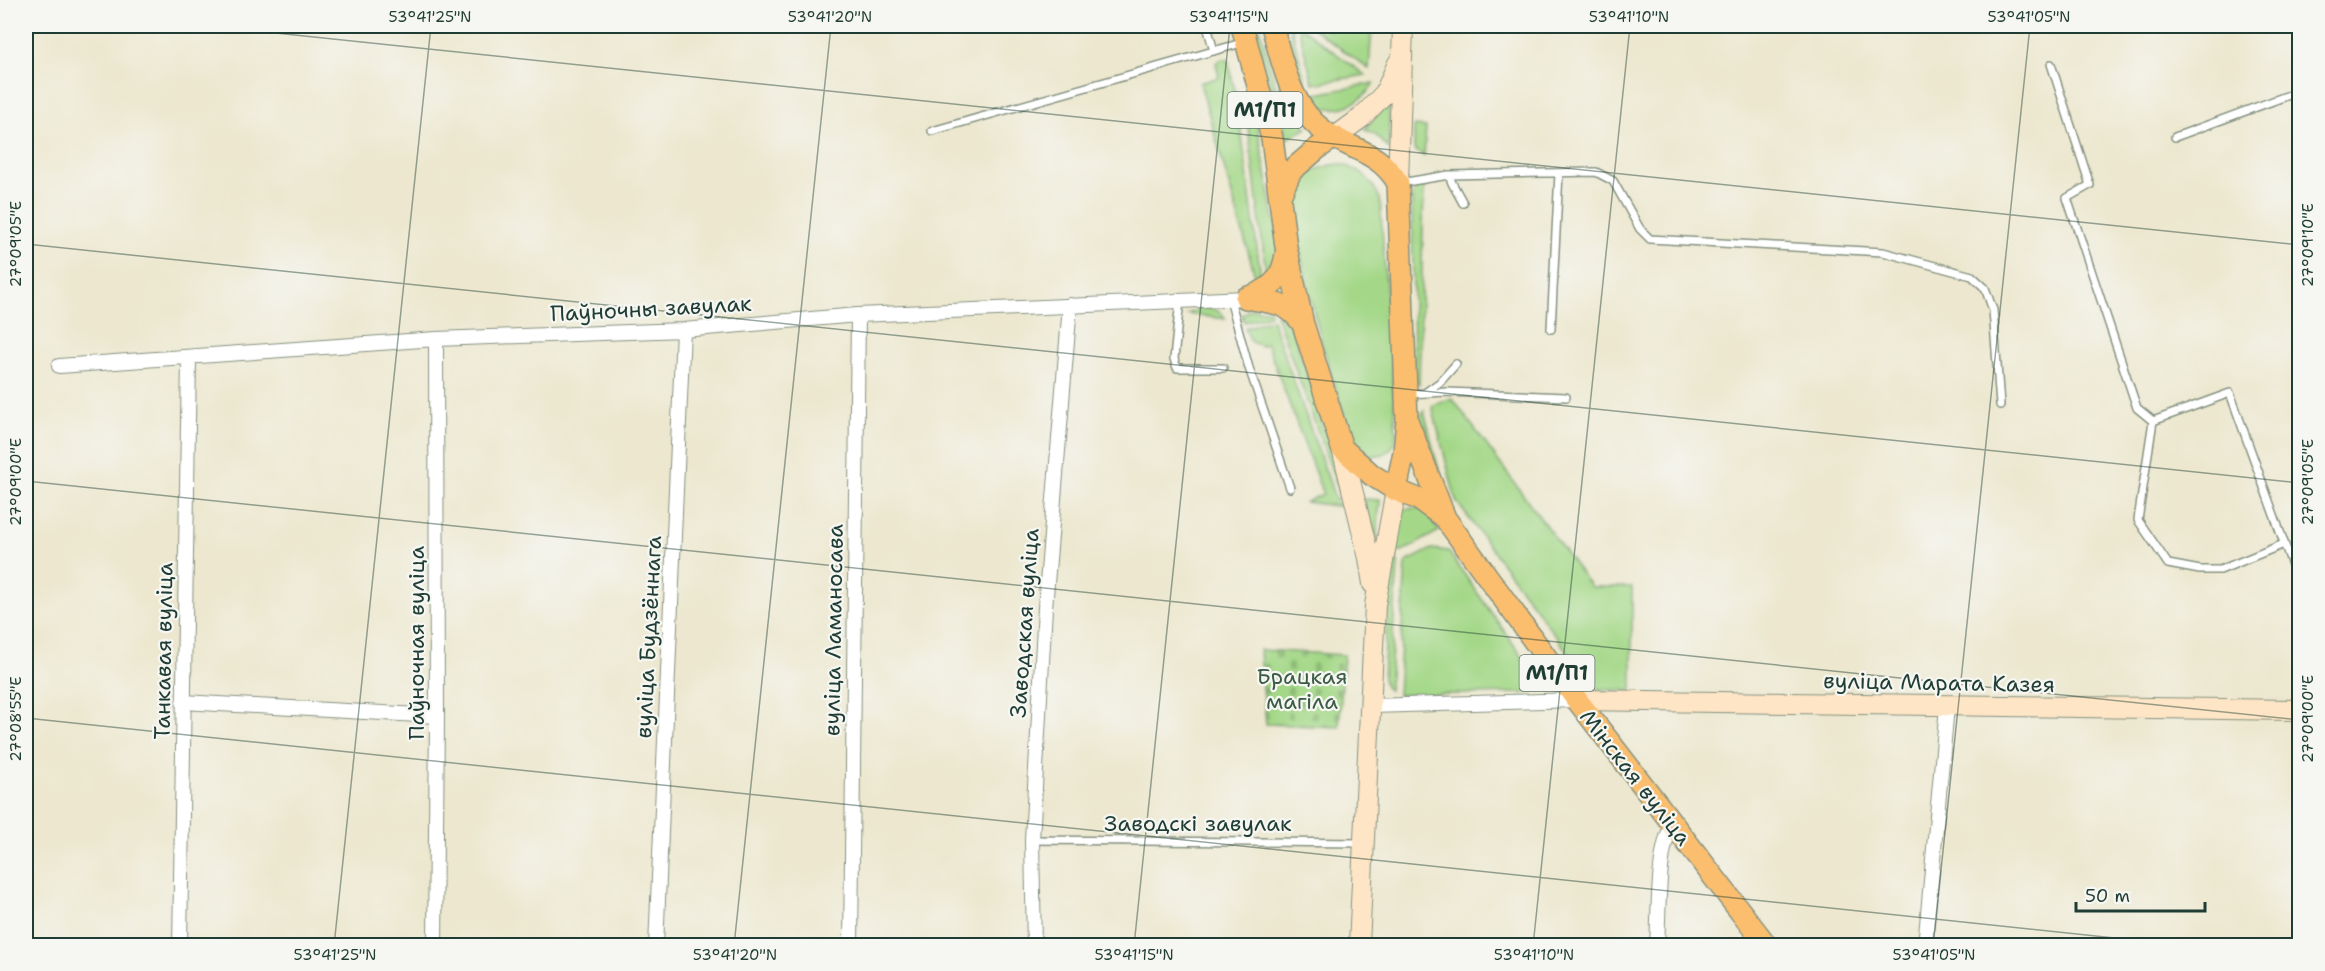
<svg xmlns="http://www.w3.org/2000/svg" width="2325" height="971" viewBox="0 0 2325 971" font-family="'Shantell Sans',sans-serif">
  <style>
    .grass { fill: #a4d888; stroke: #628a5e; stroke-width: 1.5 }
    .cemetery { fill: url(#cemetery-stones); stroke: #628a5e; stroke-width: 1.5 }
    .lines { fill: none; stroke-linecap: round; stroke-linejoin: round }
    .lane-casing { stroke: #869281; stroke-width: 10 }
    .street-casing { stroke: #869281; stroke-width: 16 }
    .secondary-casing { stroke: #869281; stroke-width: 22 }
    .primary-casing { stroke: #869281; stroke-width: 24 }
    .lane { stroke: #fff; stroke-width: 7 }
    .street { stroke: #fff; stroke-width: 14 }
    .secondary { stroke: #fde5c5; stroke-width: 20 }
    .primary { stroke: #fabe6e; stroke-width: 21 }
    .ticks { fill: none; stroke: #1f3d34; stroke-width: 1.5; stroke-opacity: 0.45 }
    .labels { text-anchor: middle; stroke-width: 4.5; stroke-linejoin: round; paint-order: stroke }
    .shield { fill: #f6f6f2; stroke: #60746d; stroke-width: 1.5 }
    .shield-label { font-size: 21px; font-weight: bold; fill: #1f3d34 }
    .street-label { font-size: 22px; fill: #1f3d34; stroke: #f6f6f2 }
    .park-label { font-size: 22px; fill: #3a5c45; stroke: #f6f6f2 }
    .neatline { fill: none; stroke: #1f3d34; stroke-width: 2 }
    .ticks-label { font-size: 15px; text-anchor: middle; fill: #1f3d34 }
  </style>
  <defs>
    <pattern id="cemetery-stones" width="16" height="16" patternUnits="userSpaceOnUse" patternTransform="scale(1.5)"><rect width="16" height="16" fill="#a4d888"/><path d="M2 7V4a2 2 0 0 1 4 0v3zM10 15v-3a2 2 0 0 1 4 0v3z" fill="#8dba76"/></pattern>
  </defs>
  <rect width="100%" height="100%" fill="#f6f6f2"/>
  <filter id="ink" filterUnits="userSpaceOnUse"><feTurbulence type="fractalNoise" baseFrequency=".0167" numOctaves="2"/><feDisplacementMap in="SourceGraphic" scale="12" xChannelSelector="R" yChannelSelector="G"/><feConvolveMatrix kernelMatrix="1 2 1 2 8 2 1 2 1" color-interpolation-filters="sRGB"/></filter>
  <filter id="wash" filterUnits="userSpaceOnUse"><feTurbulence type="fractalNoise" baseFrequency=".008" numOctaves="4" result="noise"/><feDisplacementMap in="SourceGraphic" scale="24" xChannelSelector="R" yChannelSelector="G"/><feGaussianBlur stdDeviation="1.35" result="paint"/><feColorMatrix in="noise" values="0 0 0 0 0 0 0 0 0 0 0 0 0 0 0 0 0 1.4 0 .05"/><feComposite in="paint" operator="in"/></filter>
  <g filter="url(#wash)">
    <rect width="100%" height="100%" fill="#ece7ce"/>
    <path class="grass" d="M1253 26H1259L1276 87 1271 88Z
      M1289 26H1291L1305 80 1299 82Z
      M1298 26H1299L1365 75 1313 84Z
      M1310 26H1322L1328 31 1347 26H1372L1369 69Z
      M1222 59 1228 60 1237 100 1262 284 1258 286 1200 83 1219 77 1216 63Z
      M1374 83C1364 101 1340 115 1318 105 1314 103 1310 98 1307 96Z
      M1284 99 1287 108 1307 128 1286 139 1278 100Z
      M1389 103V149L1377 136 1364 129Z
      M1254 107 1280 251 1267 281 1246 110Z
      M1414 126 1426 127 1424 156 1414 149Z
      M1342 164C1362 171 1372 180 1380 199L1396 432C1395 442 1394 450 1383 454 1373 457 1365 457 1358 448 1350 439 1347 421 1343 410 1320 345 1304 276 1292 208 1298 178 1311 166 1342 164Z
      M1424 185 1419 384 1415 380 1414 367 1412 198 1416 188Z
      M1200 308C1212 309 1219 308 1226 319L1188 314Z
      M1250 309 1269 310 1270 315 1244 322 1242 315Z
      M1276 314 1287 321 1295 336 1361 546 1359 547Z
      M1272 319V320L1338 506 1306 502 1323 494 1267 344 1261 346 1251 342 1245 328Z
      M1452 398 1591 587H1632V691L1597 689 1589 681 1456 501 1432 406Z
      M1424 411 1445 496 1418 429 1420 416Z
      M1364 499 1380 500 1376 545Z
      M1419 508 1428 514 1439 531 1402 552 1392 551 1398 513 1405 509Z
      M1432 549 1448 551 1542 685 1533 691 1523 693 1398 695 1406 562Z
      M1391 562H1398L1389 690 1385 687 1383 678Z"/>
    <path class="cemetery" d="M1260 650 1344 655 1339 727 1266 724Z"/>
  </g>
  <g filter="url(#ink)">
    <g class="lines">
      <g class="lane-casing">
        <path id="lane" d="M1207 26 1214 51
          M2051 64 2090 185 2067 198 2137 408 2153 421
          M932 131 1245 42
          M2175 137 2300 91
          M1449 175 1452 183 1463 203
          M1400 183 1449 175 1596 172 1613 181 1640 229 1650 239 1883 252 1972 276 1985 288 1993 310 2000 405
          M1230 299 1249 368 1290 488
          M1180 300 1174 359 1177 368H1223
          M1551 329 1559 173
          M1426 392 1440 382 1456 364
          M1408 394 1447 392 1566 397
          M2284 544 2220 570H2200L2168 564 2138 520 2153 421 2230 393 2300 587
          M1032 840 1362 843"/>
      </g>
      <g class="street-casing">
        <path id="street" d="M59 366 436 339 683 330 858 315 1246 298
          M183 702 437 716
          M1371 706 1577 700
          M180 946 189 358
          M435 946 437 716 436 339
          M656 946 683 330
          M851 946 858 315
          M1034 946 1032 840 1045 608 1070 305
          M1657 946C1659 915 1657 847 1673 824
          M1925 946 1947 707"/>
      </g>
      <g class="secondary-casing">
        <path id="secondary" d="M1335 137 1361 118 1385 93 1398 63
          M1398 183 1403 26
          M1342 448 1369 558 1373 584
          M1577 700 2300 710
          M1359 946 1375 605 1396 490"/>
      </g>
      <g class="primary-casing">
        <path id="primary" d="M1242 26 1272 138 1286 247 1303 324 1342 448 1372 475 1396 490 1418 499 1445 518
          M1272 26C1283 63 1290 107 1324 131 1352 151 1378 150 1398 183L1407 420 1404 452 1396 490
          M1280 196 1291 171 1318 148 1335 137
          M1246 298C1271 290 1282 280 1286 254
          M1246 298C1273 303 1286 301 1303 324
          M1407 420 1445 518 1577 700 1767 946"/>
      </g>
      <use href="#lane" class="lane"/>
      <use href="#street" class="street"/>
      <use href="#secondary" class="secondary"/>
      <use href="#primary" class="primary"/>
    </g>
  </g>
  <path class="ticks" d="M208 26 2300 245M26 81 31 26M26 244 2300 483M26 481 2300 720M26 718 2190 946M334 946 431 26M734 946 831 26M1134 946 1230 26M1533 946 1630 26M1933 946 2030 26"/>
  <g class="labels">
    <g class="shield">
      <rect x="1227.5" y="92" width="75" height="36" rx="4.5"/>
      <rect x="1519.5" y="655" width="75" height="36" rx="4.5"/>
    </g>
    <g class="shield-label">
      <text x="1265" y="117">М1/П1</text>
      <text x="1557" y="680">М1/П1</text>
    </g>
    <g class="street-label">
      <text transform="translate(651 308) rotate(-3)" y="8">Паўночны завулак</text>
      <text transform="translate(1024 623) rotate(-86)" y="8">Заводская вуліца</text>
      <text transform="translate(833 630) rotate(-89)" y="8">вуліца Ламаносава</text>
      <text transform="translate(648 637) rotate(-87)" y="8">вуліца Будзённага</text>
      <text transform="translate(416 643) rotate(-90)" y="8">Паўночная вуліца</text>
      <text transform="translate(163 651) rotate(-89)" y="8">Танкавая вуліца</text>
      <text transform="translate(1939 682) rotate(1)" y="8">вуліца Марата Казея</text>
      <text transform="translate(1636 777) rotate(52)" y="8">Мінская вуліца</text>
      <text x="1198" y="831">Заводскі завулак</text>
    </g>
    <g class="park-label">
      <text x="1302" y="684">Брацкая<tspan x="1302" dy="25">магіла</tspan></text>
    </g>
  </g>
  <rect width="2325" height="971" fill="none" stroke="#f6f6f2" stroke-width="66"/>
  <path d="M2076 902v9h129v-9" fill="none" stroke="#1f3d34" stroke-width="3"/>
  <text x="2085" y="902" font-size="18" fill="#1f3d34" stroke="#f6f6f2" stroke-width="4.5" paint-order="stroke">50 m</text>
  <rect x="33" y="33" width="2259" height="905" class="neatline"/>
  <g class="ticks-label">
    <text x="430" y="22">53°41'25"N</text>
    <text x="830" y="22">53°41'20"N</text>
    <text x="1229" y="22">53°41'15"N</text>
    <text x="1629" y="22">53°41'10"N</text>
    <text x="2029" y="22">53°41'05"N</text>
    <text transform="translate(16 244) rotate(-90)" y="5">27°09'05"E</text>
    <text transform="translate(2308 245) rotate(-90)" y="5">27°09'10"E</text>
    <text transform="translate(16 482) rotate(-90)" y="5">27°09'00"E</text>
    <text transform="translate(2308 482) rotate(-90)" y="5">27°09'05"E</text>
    <text transform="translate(16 719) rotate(-90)" y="5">27°08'55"E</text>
    <text transform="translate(2308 719) rotate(-90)" y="5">27°09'00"E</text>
    <text x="335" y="960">53°41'25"N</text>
    <text x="735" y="960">53°41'20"N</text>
    <text x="1134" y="960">53°41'15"N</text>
    <text x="1534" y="960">53°41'10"N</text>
    <text x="1934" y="960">53°41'05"N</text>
  </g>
</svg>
